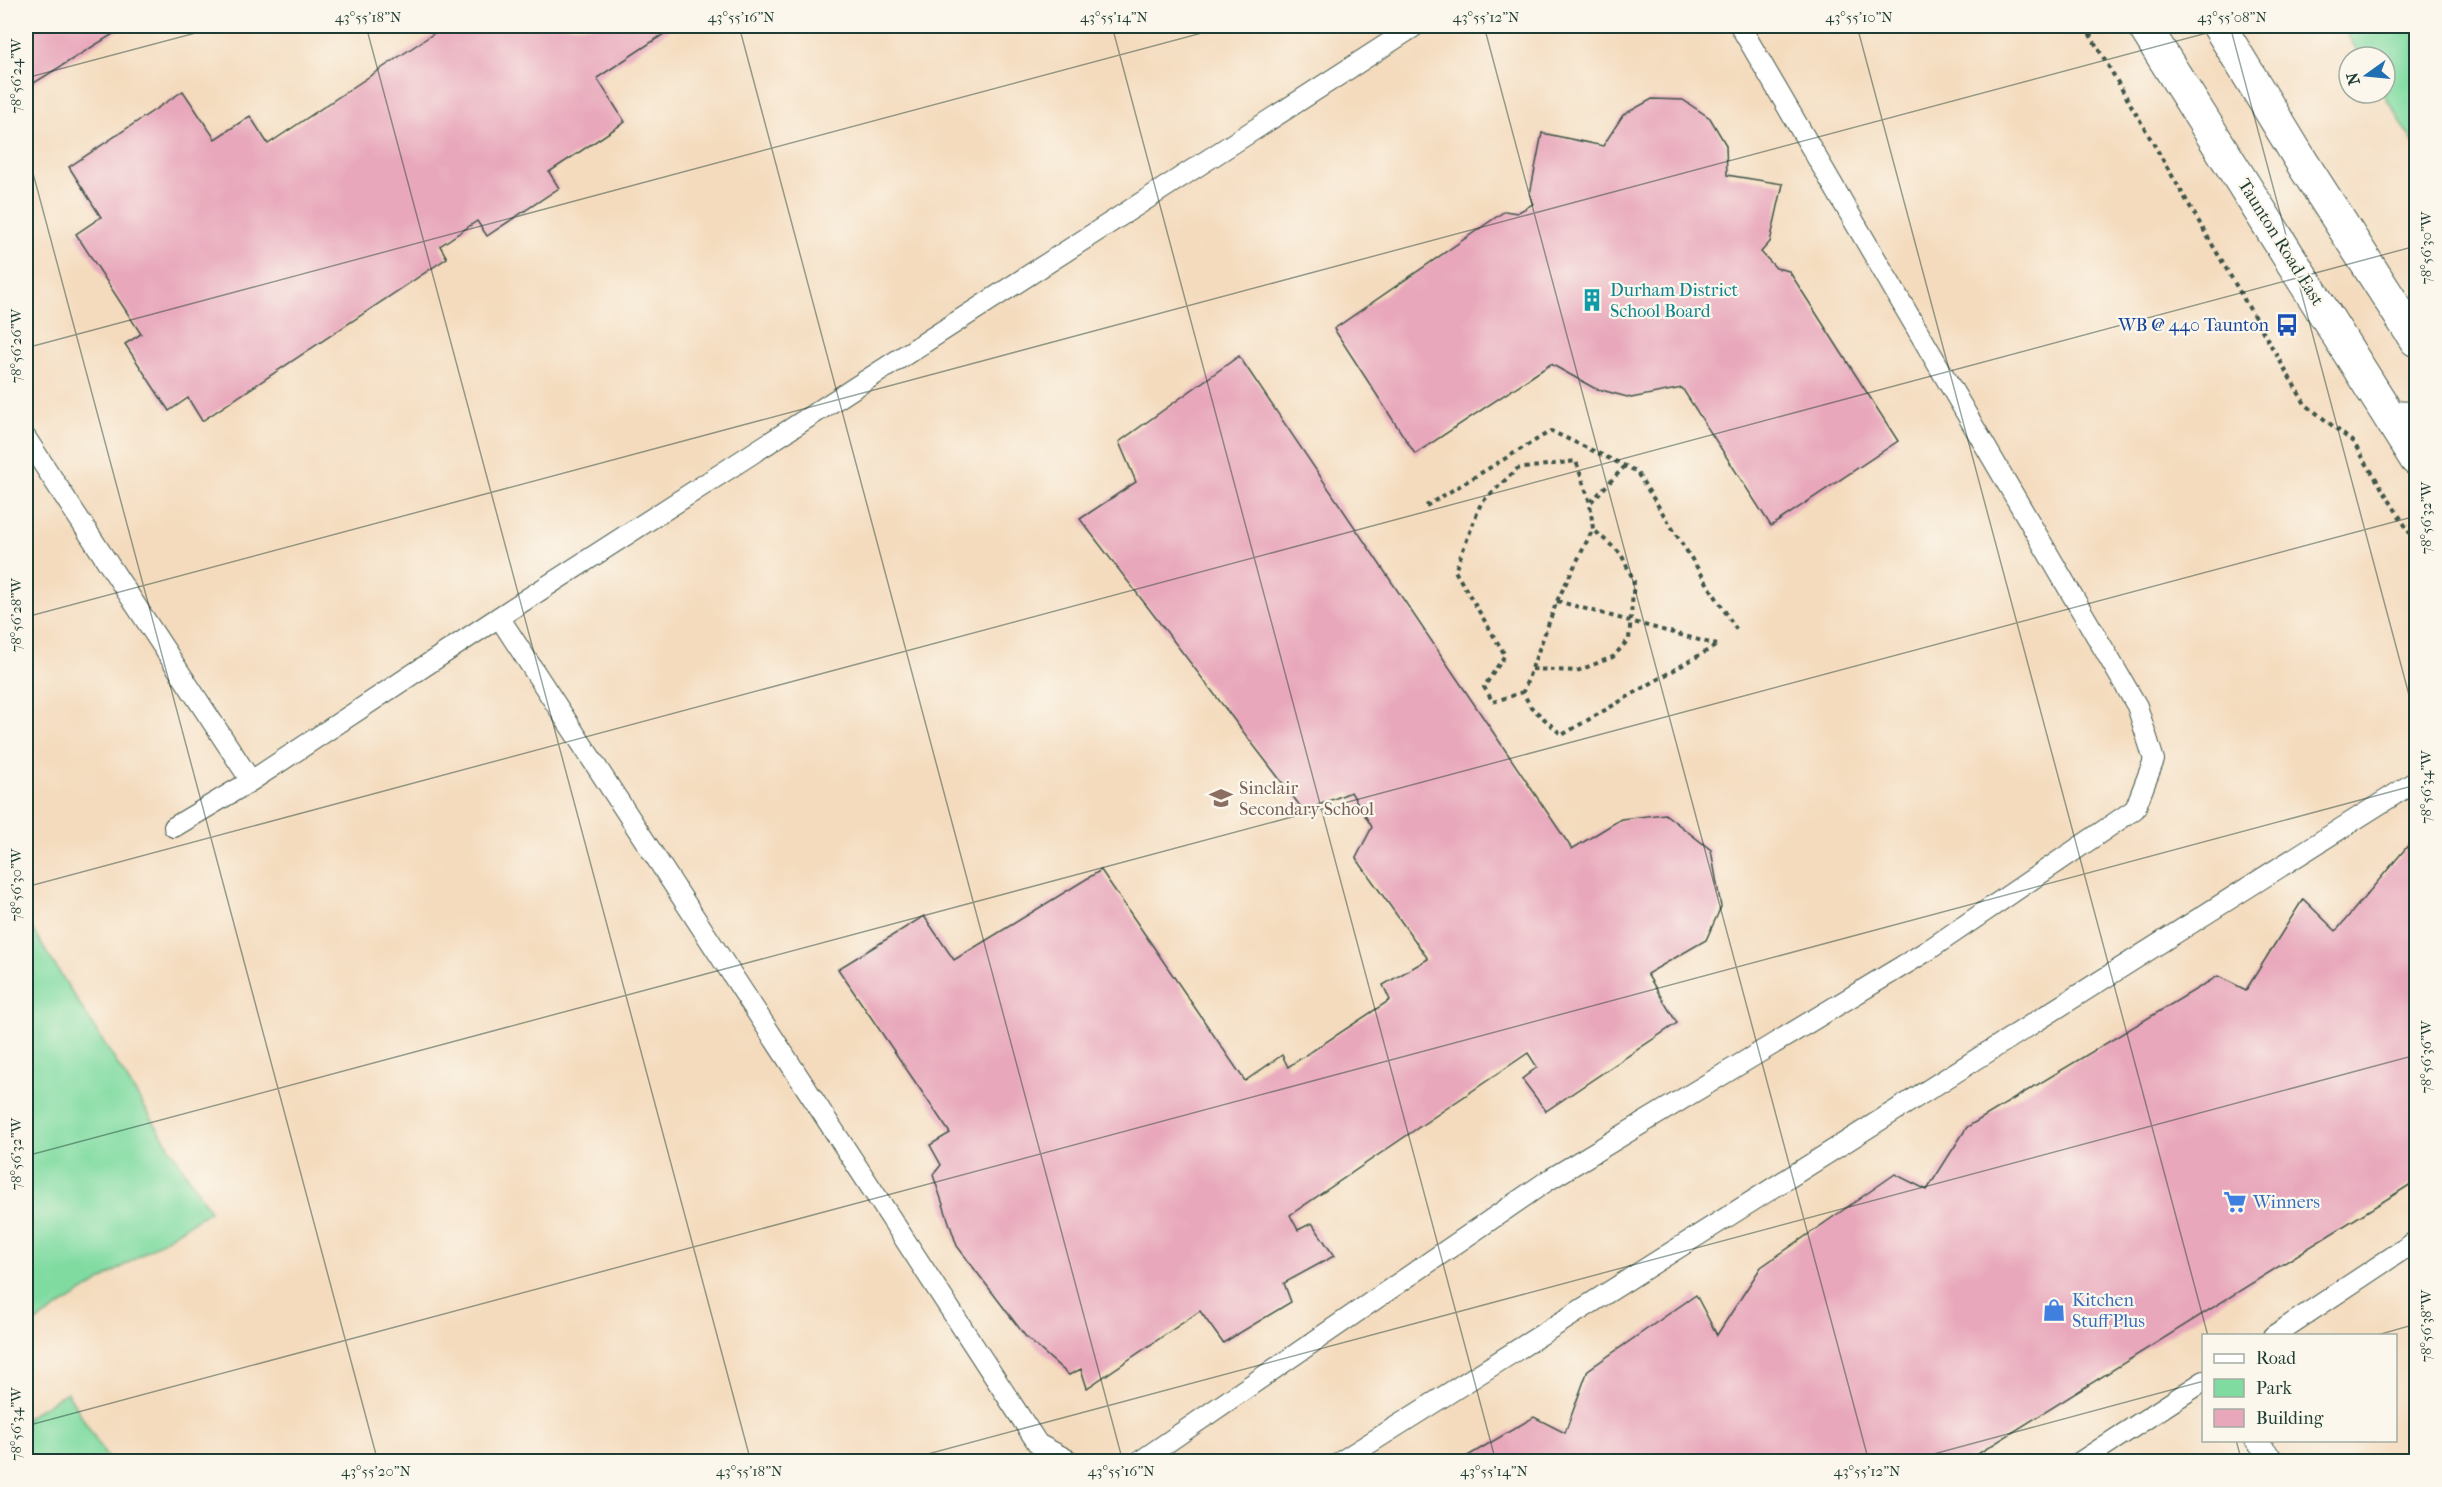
<svg xmlns="http://www.w3.org/2000/svg" width="2442" height="1487" viewBox="0 0 2442 1487" font-family="'IM FELL French Canon',serif">
  <style>
    .green { fill: #80dba1; stroke: #508c6a; stroke-width: 1.5 }
    .building { fill: #e8a7bb }
    .lines { fill: none; stroke-linecap: round; stroke-linejoin: round }
    .lane-casing { stroke: #3f5549; stroke-width: 22 }
    .secondary-casing { stroke: #3f5549; stroke-width: 35 }
    .path { stroke: #3f5549; stroke-width: 4; stroke-dasharray: 4.5 4.5; stroke-linecap: butt }
    .lane { stroke: #fff; stroke-width: 20 }
    .secondary { stroke: #fff; stroke-width: 33 }
    .ticks { fill: none; stroke: #1f3d34; stroke-width: 1.5; stroke-opacity: 0.45 }
    .labels { text-anchor: middle; stroke-width: 4.5; stroke-linejoin: round; paint-order: stroke }
    .street-label { font-size: 18px; fill: #1f3d34; stroke: #fbf7ec }
    .culture-label { font-size: 18px; fill: #0d838f; stroke: #fbf7ec; text-anchor: start }
    .transit-label { font-size: 18px; fill: #164399; stroke: #fbf7ec; text-anchor: end }
    .education-label { font-size: 18px; fill: #785e54; stroke: #fbf7ec; text-anchor: start }
    .shop-label { font-size: 18px; fill: #366cbe; stroke: #fbf7ec; text-anchor: start }
    .neatline { fill: none; stroke: #1f3d34; stroke-width: 2 }
    .ticks-label { font-size: 15px; text-anchor: middle; fill: #1f3d34 }
  </style>
  <rect width="100%" height="100%" fill="#fbf7ec"/>
  <filter id="ink" filterUnits="userSpaceOnUse"><feTurbulence type="fractalNoise" baseFrequency=".0167" numOctaves="2"/><feDisplacementMap in="SourceGraphic" scale="12" xChannelSelector="R" yChannelSelector="G"/><feConvolveMatrix kernelMatrix="1 2 1 2 8 2 1 2 1" color-interpolation-filters="sRGB"/></filter>
  <filter id="wash" filterUnits="userSpaceOnUse"><feTurbulence type="fractalNoise" baseFrequency=".008" numOctaves="4" result="noise"/><feDisplacementMap in="SourceGraphic" scale="24" xChannelSelector="R" yChannelSelector="G"/><feGaussianBlur stdDeviation="1.35" result="paint"/><feColorMatrix in="noise" values="0 0 0 0 0 0 0 0 0 0 0 0 0 0 0 0 0 1.4 0 .05"/><feComposite in="paint" operator="in"/></filter>
  <g filter="url(#wash)">
    <rect width="100%" height="100%" fill="#f4dbbe"/>
    <path class="green" d="M2342 26H2416V147L2383 93H2385V57H2361Z
      M32 929 210 1211 26 1328V934Z
      M67 1392 109 1461H26V1418Z"/>
    <g id="blocks">
      <path class="building" d="M26 26H126L26 88Z
        M435 26H676L597 78 625 122 549 172 559 188 487 236 477 221 440 246 447 258 202 421 188 398 169 411 125 344 141 334 76 234 101 217 69 167 183 91 215 139 250 116 268 144 439 30Z
        M1652 99 1683 100 1710 118 1726 145 1727 175 1783 184 1770 242 1761 252 1776 268 1789 271 1898 441 1771 526 1682 388 1631 398 1594 388 1551 364 1415 454 1334 329 1505 211 1517 213 1533 204 1530 194 1542 133 1603 146 1623 115Z
        M1239 356 1572 849 1621 819 1665 814 1711 850 1721 907 1706 940 1647 974 1677 1023 1546 1111 1522 1079 1537 1067 1528 1053 1290 1215 1298 1230 1312 1223 1334 1256 1284 1283 1291 1302 1223 1343 1200 1311 1087 1388 1081 1369 1069 1375 1026 1337 957 1246 933 1175 941 1165 930 1145 950 1133 838 969 924 916 954 960 1101 870 1245 1081 1282 1055 1288 1067 1390 1000 1383 985 1428 959 1356 858 1372 827 1351 792 1304 811 1080 519 1136 482 1119 442Z
        M2416 836V1181L1965 1462H1465L1466 1457 1534 1417 1565 1433 1588 1370 1696 1295 1717 1335 1761 1267 1895 1174 1927 1190 1967 1127 2218 976 2246 990 2303 899 2336 931Z"/>
    </g>
  </g>
  <g filter="url(#ink)">
    <use href="#blocks" fill-opacity="0" stroke="#3f5549" stroke-width="1.5"/>
    <g class="lines">
      <g class="lane-casing">
        <path id="lane" d="M2388 411 2416 412
          M26 438 251 781
          M499 617 1038 1444 1072 1462
          M174 827 251 781 499 617 1415 26
          M2273 1336 2416 1241
          M2255 1440 2276 1462
          M1139 1462 1547 1181 1927 951 2135 809 2154 760 2137 706 1740 26
          M1340 1462 2416 781
          M2080 1462 2204 1381"/>
      </g>
      <g class="secondary-casing">
        <path id="secondary" d="M2144 26 2416 459
          M2219 26 2303 164 2416 340"/>
      </g>
      <path class="path" d="M2085 26 2305 404 2353 442 2416 543
        M1625 466 1590 503 1593 529 1557 601 1523 692 1530 706 1562 735 1717 645
        M1426 506 1551 431 1636 471 1738 632
        M1557 601 1717 645
        M1532 669 1577 671 1613 657 1629 639 1634 581 1621 554 1593 529
        M1523 692 1493 702 1484 687 1505 655 1455 571 1481 503 1517 469 1576 461 1590 503"/>
      <use href="#lane" class="lane"/>
      <use href="#secondary" class="secondary"/>
    </g>
  </g>
  <path class="ticks" d="M366 26 751 1462M739 26 1123 1462M1112 26 1496 1462M1484 26 1869 1462M1857 26 2208 1336M2230 26 2416 721M26 78 222 26M26 147 378 1462M26 348 1228 26M26 617 2233 26M26 887 2416 246M26 1156 2416 516M2374 1336 2416 1324M26 1426 2416 785M2236 1440 2242 1462M898 1462 2416 1055M1904 1462 2204 1381"/>
  <defs>
    <g id="building-bare" transform="scale(1.8)"><path d="M-4-6H4V6H1V3H-1V6H-4ZM-2.5-4.3h1.7v1.8h-1.7ZM.8-4.3h1.7v1.8H.8ZM-2.5-1h1.7V.8h-1.7ZM.8-1h1.7V.8H.8Z" fill="#0f9aa8" stroke="#fbf7ec" stroke-width="2.5" paint-order="stroke"/></g>
    <g id="bus-bare" transform="scale(1.8)"><path d="M-5-6H5V4H4V6H2V4H-2V6H-4V4H-5ZM-3.5-4V0h7V-4ZM-3.5 1.2v1.5H-2V1.2ZM2 1.2v1.5H3.5V1.2Z" fill="#1a4fb4" stroke="#fbf7ec" stroke-width="2.5" paint-order="stroke"/></g>
    <g id="school-bare" transform="scale(1.8)"><path d="M0-5L7-2L0 1L-7-2ZM-4 1L0 2.5L4 1V4Q0 6-4 4Z" fill="#8d6e63" stroke="#fbf7ec" stroke-width="2.5" paint-order="stroke"/></g>
    <g id="supermarket-bare" transform="scale(1.8)"><path d="M-6-5.5h2.5l.6 2H6L4.5 2H-2.5L-4.4-4H-6ZM-1.5 3.2a1.3 1.3 0 1 0 .1 0ZM3 3.2a1.3 1.3 0 1 0 .1 0Z" fill="#3f7fe0" stroke="#fbf7ec" stroke-width="2.5" paint-order="stroke"/></g>
    <g id="shop-bare" transform="scale(1.8)"><path d="M-5-2.5h2.3a2.7 3.5 0 0 1 5.4 0H5L5.5 6h-11ZM-1.5-2.5h3a1.5 2.3 0 0 0-3 0Z" fill="#3f7fe0" stroke="#fbf7ec" stroke-width="2.5" paint-order="stroke"/></g>
  </defs>
  <g fill-rule="evenodd">
    <use href="#building-bare" x="1592" y="300"/>
    <use href="#bus-bare" x="2287" y="325"/>
    <use href="#school-bare" x="1221" y="798"/>
    <use href="#supermarket-bare" x="2235" y="1202"/>
    <use href="#shop-bare" x="2054" y="1310"/>
  </g>
  <g class="labels">
    <g class="street-label">
      <text transform="translate(2281 242) rotate(58)" y="6">Taunton Road East</text>
    </g>
    <g class="culture-label">
      <text x="1610" y="296">Durham District<tspan x="1610" dy="21">School Board</tspan></text>
    </g>
    <g class="transit-label">
      <text x="2269" y="331">WB @ 440 Taunton</text>
    </g>
    <g class="education-label">
      <text x="1239" y="794">Sinclair<tspan x="1239" dy="21">Secondary School</tspan></text>
    </g>
    <g class="shop-label">
      <text x="2253" y="1208">Winners</text>
      <text x="2072" y="1306">Kitchen<tspan x="2072" dy="21">Stuff Plus</tspan></text>
    </g>
  </g>
  <rect width="2442" height="1487" fill="none" stroke="#fbf7ec" stroke-width="66"/>
  <rect x="2202" y="1334" width="195" height="108" fill="#fbf7ec" stroke="#a3ada2" stroke-width="1.5"/>
  <rect x="2214" y="1354" width="30" height="9" fill="#ffffff" stroke="#a3ada2" stroke-width="1.5"/>
  <text x="2256" y="1364" font-size="18" fill="#1f3d34">Road</text>
  <rect x="2214" y="1379" width="30" height="18" fill="#80dba1" stroke="#a3ada2" stroke-width="1.5"/>
  <text x="2256" y="1394" font-size="18" fill="#1f3d34">Park</text>
  <rect x="2214" y="1409" width="30" height="18" fill="#e8a7bb" stroke="#a3ada2" stroke-width="1.5"/>
  <text x="2256" y="1424" font-size="18" fill="#1f3d34">Building</text>
  <g transform="translate(2367 75) rotate(255)"><circle r="28" fill="#fbf7ec" stroke="#a3ada2" stroke-width="1.5"/>
  <path d="M0-4.5L10 22L0 15L-10 22Z" fill="#1f6fb2"/>
  <text y="-9" font-size="16" font-weight="bold" text-anchor="middle" fill="#1f3d34">N</text>
  </g>
  <rect x="33" y="33" width="2376" height="1421" class="neatline"/>
  <g class="ticks-label">
    <text x="368" y="22">43°55'18"N</text>
    <text x="741" y="22">43°55'16"N</text>
    <text x="1114" y="22">43°55'14"N</text>
    <text x="1486" y="22">43°55'12"N</text>
    <text x="1859" y="22">43°55'10"N</text>
    <text x="2232" y="22">43°55'08"N</text>
    <text transform="translate(16 76) rotate(-90)" y="5">78°56'24"W</text>
    <text transform="translate(2426 248) rotate(-90)" y="5">78°56'30"W</text>
    <text transform="translate(16 346) rotate(-90)" y="5">78°56'26"W</text>
    <text transform="translate(2426 518) rotate(-90)" y="5">78°56'32"W</text>
    <text transform="translate(16 615) rotate(-90)" y="5">78°56'28"W</text>
    <text transform="translate(2426 787) rotate(-90)" y="5">78°56'34"W</text>
    <text transform="translate(16 885) rotate(-90)" y="5">78°56'30"W</text>
    <text transform="translate(2426 1057) rotate(-90)" y="5">78°56'36"W</text>
    <text transform="translate(16 1154) rotate(-90)" y="5">78°56'32"W</text>
    <text transform="translate(2426 1326) rotate(-90)" y="5">78°56'38"W</text>
    <text transform="translate(16 1424) rotate(-90)" y="5">78°56'34"W</text>
    <text x="376" y="1476">43°55'20"N</text>
    <text x="749" y="1476">43°55'18"N</text>
    <text x="1121" y="1476">43°55'16"N</text>
    <text x="1494" y="1476">43°55'14"N</text>
    <text x="1867" y="1476">43°55'12"N</text>
  </g>
</svg>
